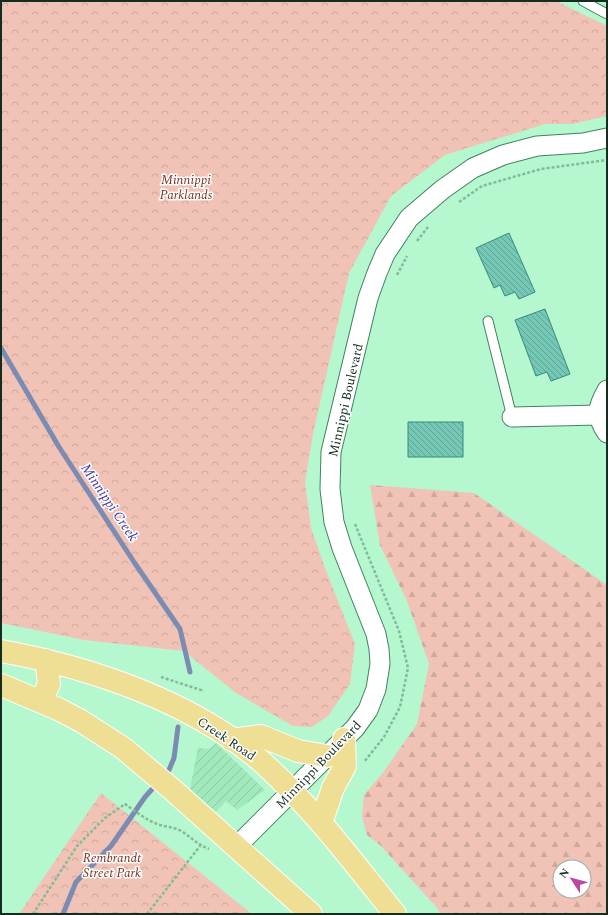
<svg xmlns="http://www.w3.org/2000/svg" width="608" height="915" viewBox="0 0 608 915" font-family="Spectral,serif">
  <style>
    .industrial { fill: url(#industrial-furrows) }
    .forest { fill: url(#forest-firs); fill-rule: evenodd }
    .park { fill: url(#park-crowns) }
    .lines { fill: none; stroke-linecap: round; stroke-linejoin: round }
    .stream { stroke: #7c8bb1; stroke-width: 5 }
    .building { fill: url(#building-back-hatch); stroke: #378c7a }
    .lane-casing { stroke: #43825e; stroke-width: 11 }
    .street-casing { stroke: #43825e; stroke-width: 21 }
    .primary-casing { stroke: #fff; stroke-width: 24 }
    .path { stroke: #84ba99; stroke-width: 2.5; stroke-dasharray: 3 2; stroke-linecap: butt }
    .lane { stroke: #fff; stroke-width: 9 }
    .street { stroke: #fff; stroke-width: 19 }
    .primary { stroke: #efdf94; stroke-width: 22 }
    .labels { text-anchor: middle; stroke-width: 3; stroke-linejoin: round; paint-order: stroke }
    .park-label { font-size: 13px; font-style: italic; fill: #79311c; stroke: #fff }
    .street-label { font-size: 13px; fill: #132d1e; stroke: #fff }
    .water-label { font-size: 14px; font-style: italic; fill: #3b37aa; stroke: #fff }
  </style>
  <defs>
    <pattern id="industrial-furrows" width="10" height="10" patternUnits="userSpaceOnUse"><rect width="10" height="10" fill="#a1e9bd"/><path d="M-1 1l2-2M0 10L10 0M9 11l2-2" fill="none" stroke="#8ac8a2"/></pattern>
    <pattern id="forest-firs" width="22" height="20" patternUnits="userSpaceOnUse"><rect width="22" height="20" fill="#f1c3b6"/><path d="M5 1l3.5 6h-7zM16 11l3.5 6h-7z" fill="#cea89c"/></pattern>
    <pattern id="park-crowns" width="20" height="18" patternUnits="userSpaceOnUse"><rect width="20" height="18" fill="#f1c3b6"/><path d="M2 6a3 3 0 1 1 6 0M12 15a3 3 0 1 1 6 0" fill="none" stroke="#cea89c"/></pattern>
    <pattern id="building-back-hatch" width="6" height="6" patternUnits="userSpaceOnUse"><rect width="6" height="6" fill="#75c8b5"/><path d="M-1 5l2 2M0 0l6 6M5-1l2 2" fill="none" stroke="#5fa393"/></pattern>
  </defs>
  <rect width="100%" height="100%" fill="#b5f7ce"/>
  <path class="industrial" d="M216 743 265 790 237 810 226 801 216 812 190 789 198 748 209 749Z"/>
  <path class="forest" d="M370 485 474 493 607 585V914H440L438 909 380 845 367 835 362 817 364 795 382 774 417 724 429 664 407 601 380 545ZM560 867H584V891H560Z"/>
  <path class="park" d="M1 1H556L607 26V116L572 124H545L445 155 391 196 349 273 313 434 305 482 311 528 325 568 355 644 350 684 328 716 312 727 293 726 236 693 184 651 84 640 1 623Z
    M101 793 252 914H19Z"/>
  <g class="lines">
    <path class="stream" d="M1 348 59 447 134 562 180 629 190 672
      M169 770 174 758 178 727
      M63 914 76 882 111 846 145 797 154 787"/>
  </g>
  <path class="building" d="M509 233 535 292 519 299 515 292 505 296 500 285 494 288 476 248Z
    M545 309 570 374 551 381 547 372 536 376 515 320Z
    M408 422H463V457H408Z"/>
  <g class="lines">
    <g class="lane-casing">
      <path id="lane" d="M583 1 607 14
        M488 321 512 417"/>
    </g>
    <g class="street-casing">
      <path id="street" d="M607 390C597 408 595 415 607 433
        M512 417 599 415
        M237 846 355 728 368 710 376 689 380 664 379 649 376 634 342 548 334 522 330 489 331 452 368 298 377 273 385 254 409 218 443 189 473 168 503 155 537 146 583 143 607 138"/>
    </g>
    <g class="primary-casing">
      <path id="primary" d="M1 651C90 667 194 702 263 763 313 808 353 862 395 914
        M1 685 58 709 81 721 123 748 174 791 311 914
        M41 701 49 684 46 660
        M232 740 261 736 298 751 327 756
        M321 823 333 788 345 766 344 739"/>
    </g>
    <path class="path" d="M459 202 482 186 541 169 607 160
      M417 241 428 227
      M397 275 407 256
      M355 524 399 631 408 668 400 707 384 737 364 762
      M161 677 204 691
      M33 914 77 846 105 818 125 804C135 811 147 821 160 825 167 827 174 827 181 831 191 837 198 845 209 849
      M147 914 200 846"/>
    <use href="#lane" class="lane"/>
    <use href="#street" class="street"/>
    <use href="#primary" class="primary"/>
  </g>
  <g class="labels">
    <g class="park-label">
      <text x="186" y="184">Minnippi<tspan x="186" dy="15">Parklands</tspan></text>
      <text x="112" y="862">Rembrandt<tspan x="112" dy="15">Street Park</tspan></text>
    </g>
    <g class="street-label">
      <text transform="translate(345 400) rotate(-77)" y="5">Minnippi Boulevard</text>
      <text transform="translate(227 738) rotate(34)" y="5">Creek Road</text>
      <text transform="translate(318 764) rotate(-46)" y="5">Minnippi Boulevard</text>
    </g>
    <g class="water-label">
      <text transform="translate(110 502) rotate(56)" y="5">Minnippi Creek</text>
    </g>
  </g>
  <rect width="608" height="915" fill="none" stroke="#132d1e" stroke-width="4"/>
  <g transform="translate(572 879) rotate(306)"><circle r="19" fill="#ffffff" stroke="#a1aba5"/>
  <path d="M0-3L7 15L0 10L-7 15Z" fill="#bb48a2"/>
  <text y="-6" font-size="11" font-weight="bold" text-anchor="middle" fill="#132d1e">N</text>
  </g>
</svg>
